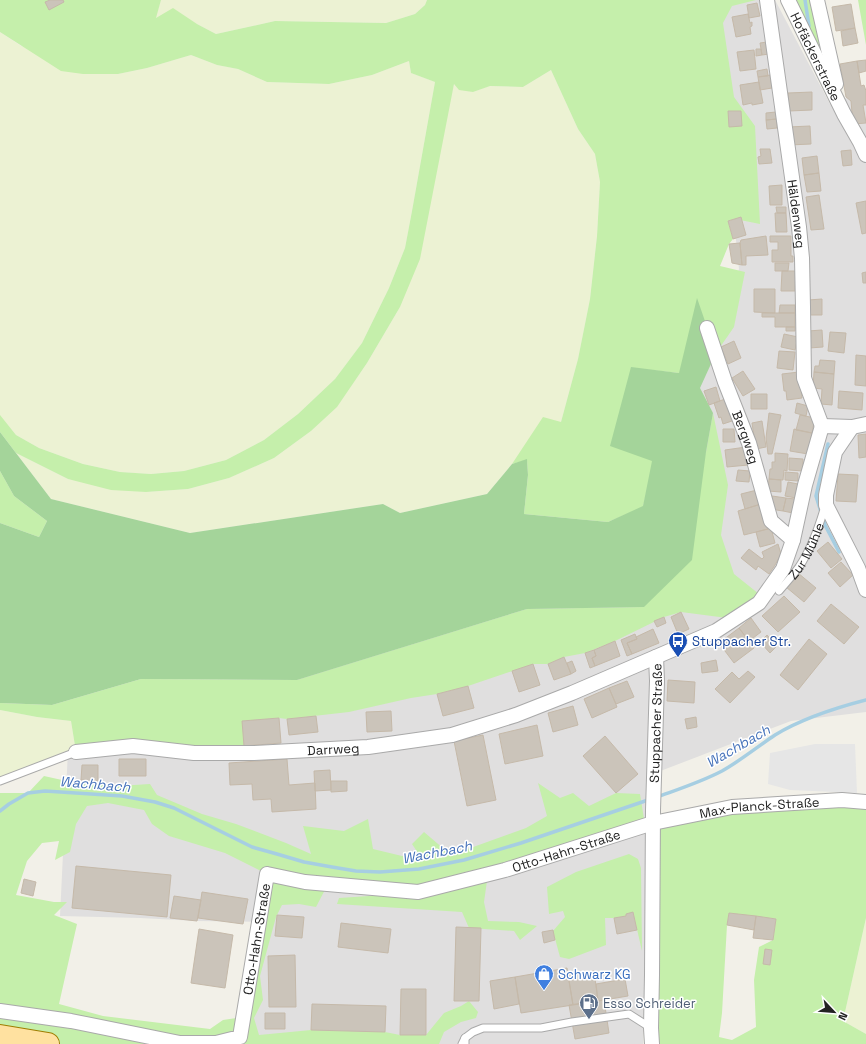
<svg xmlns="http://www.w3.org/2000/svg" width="866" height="1044" viewBox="0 0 866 1044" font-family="'Space Grotesk',sans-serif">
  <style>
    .residential { fill: #e0dfdf }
    .farmland { fill: #ecf2d3 }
    .grass { fill: #c5efab; fill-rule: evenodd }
    .forest { fill: #a4d49a }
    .parking { fill: #e6e6e6 }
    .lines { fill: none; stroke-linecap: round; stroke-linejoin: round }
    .stream { stroke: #a6cee2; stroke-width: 3.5 }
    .building { fill: #cbc4ba; stroke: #c5b9a9 }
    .service-casing { stroke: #a9a9a9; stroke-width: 9 }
    .minor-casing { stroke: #a9a9a9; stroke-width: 16 }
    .primary-casing { stroke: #9f7d00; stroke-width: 24 }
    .service { stroke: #fff; stroke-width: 7 }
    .minor { stroke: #fff; stroke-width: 14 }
    .primary { stroke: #ffe1a0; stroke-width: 22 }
    .labels { text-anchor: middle; stroke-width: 3; stroke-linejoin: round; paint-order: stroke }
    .street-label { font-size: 13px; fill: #222; stroke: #fff }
    .transit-label { font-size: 13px; fill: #164399; stroke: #fff; text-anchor: start }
    .shop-label { font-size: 13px; fill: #366cbe; stroke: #fff; text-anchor: start }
    .service-label { font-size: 13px; fill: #4e5e75; stroke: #fff; text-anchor: start }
    .water-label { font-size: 14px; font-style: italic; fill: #4572ba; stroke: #fff }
  </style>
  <rect width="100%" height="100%" fill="#f2f0e8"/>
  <path class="residential" d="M711 0H775L830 104 866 91V712L791 721 650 775 643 1044H232L265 922 197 921 140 918 60 916 68 750 527 609 713 414 699 388 716 353 739 269Z"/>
  <path class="farmland" d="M161 0H427L425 5 415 14 386 23 275 21 216 34 197 24 155 19Z
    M0 32 21 46 118 74 147 68 191 55 217 65 238 69 267 82 329 84 372 75 409 61 411 73 435 82 412 211 405 248 389 288 362 343 335 379 298 414 264 440 226 460 184 471 151 474 120 472 83 464 39 448 16 435 0 416Z
    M551 70 578 129 595 154 600 182 597 236 590 299 578 359 561 422 512 464 487 494 400 513 383 504 190 533 51 499 16 453 68 479 146 492 188 489 229 478 274 458 311 431 337 406 367 363 400 307 454 84 473 92 489 86 523 87Z
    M0 710 37 717 71 721 76 752 0 781Z
    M866 918V1034L843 1021Z"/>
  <path class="grass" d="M0 0H161L156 18 173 8 197 24 216 34 275 21 386 23 415 14 425 5 427 0H756L732 6 723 23 734 97 755 126 760 224 735 219 728 221 733 239 729 244 720 266 745 272 734 327 716 353 679 373 631 368 653 461 643 507 608 522 524 514 528 475 527 460 512 464 543 417 561 422 578 359 590 299 597 236 600 182 595 154 578 129 551 70 523 87 490 86 473 92 459 90 454 84 420 259 400 307 367 363 337 407 311 431 274 458 229 478 188 489 146 492 111 490 68 479 16 453 0 432V415L16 435 39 448 83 464 120 472 151 474 184 471 226 460 264 440 298 414 335 379 362 343 389 288 405 248 412 211 435 82 411 73 409 61 372 75 329 84 267 82 238 69 217 65 191 55 147 68 118 74H83L61 71 0 32Z
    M788 0H817L833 73Z
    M858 0H866V45Z
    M713 413 728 485 721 535 734 574 764 598 735 619 681 612 664 617 615 641 585 653 564 657 548 664H533L468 686 437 694 411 698 349 712 287 719 279 718 243 721 244 746 242 753 76 752 71 721 37 717 0 710V703L52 705 141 679 297 680 527 609 644 607 706 452Z
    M0 471 14 496 47 521 39 537 0 523Z
    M44 776 80 784 118 786 150 784 157 795 202 814 236 824 286 843 311 854 303 826 344 831 368 819 373 849 402 856H420L412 844 424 832 451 855 526 828 547 816 538 783 560 798 573 793 589 806 616 793 640 794 645 825 488 874 484 902 488 921 519 922 537 926 520 940 514 931 469 928 462 912 337 904 339 898 414 893 328 884 316 907 299 904 282 905 276 917 260 976 263 1000 254 1018 259 1035 311 1030 385 1032 400 1035H426L444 1013 461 1006 469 1001 478 1012 476 1018 461 1022 444 1032 439 1044H0V793H28ZM108 803 144 810 152 824 169 836 225 853 267 874 243 1017 223 1020 210 1029 103 1016 59 1004 77 924 54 915 67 902H54L16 895 27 861 42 843 59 841 55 860 70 852 76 824 87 806Z
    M866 802V918L843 1021 866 1034V1044H652L653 823 732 807ZM729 913 776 919 773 940 759 947 754 980 756 1027 732 1040 719 1037 722 1013 727 925Z
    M629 854 638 859 641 868 642 951 633 912 626 914V916L614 918H605L606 945 569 959 560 957 553 931 565 917 563 911 549 914 547 887 576 872Z"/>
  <path class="forest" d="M697 298 716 353 700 388 713 413 706 452 692 560 644 607 527 609 297 680 141 679 52 705 0 703V523L39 537 47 521 14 496 0 471V432L51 499 190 533 383 504 400 513 487 494 512 464 527 459 528 475 524 514 608 522 643 506 652 461 610 446 631 367 679 373Z"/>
  <path class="parking" d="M815 744H855L857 793 790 790 768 784 770 753Z"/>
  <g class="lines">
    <path class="stream" d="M805 0 809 26
      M828 444 816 496 825 525 839 552
      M657 797C679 789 701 782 722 771 740 761 757 747 775 735 803 718 835 708 866 700
      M0 811 9 804 28 793 45 791 122 796 155 802 174 808 252 847 277 854 304 862 332 867 356 871 380 872 419 869 464 860 521 843 651 799"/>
  </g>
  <path class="building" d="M50 0H63L64 2 49 10 45 2Z
    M757 3 760 16 749 18 747 5Z
    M851 4 855 28 836 31 832 7Z
    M748 14 750 23 752 22V26L750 27 751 34 736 37 732 17Z
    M855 28 858 43 843 46 841 31Z
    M767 42 769 54 762 55 760 43Z
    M756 49H761L762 55 756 56Z
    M754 50 756 69 740 71 737 52Z
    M866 60V71L859 73 857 61Z
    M857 61 861 86 864 85 866 91V105H863L866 123 853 124 851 101 846 97 840 64Z
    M767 69 768 76 758 77 757 71Z
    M770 75 772 88 760 90 758 77Z
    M759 82 763 103 752 105V103L743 105 740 85Z
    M812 92V110L789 111 788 93Z
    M728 111H741L742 126 729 127Z
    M776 112 777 119 766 120V113Z
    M777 119V128L767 129 766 120Z
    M810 126 811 144 789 145 788 127Z
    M760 149H770L772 163 759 164 758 157 761 156Z
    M851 150 852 165 843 166 841 151Z
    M817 156 819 173 804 175 802 158Z
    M819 173 821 191 807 192 804 175Z
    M782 185V205H770L769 186Z
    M819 195 824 229 811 230 806 197Z
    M866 201V233L862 234 856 203Z
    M776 207H786V213H777Z
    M775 213H786L787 232H776Z
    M741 217 746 235 733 239 728 221Z
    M766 236 768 255 746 256V265H742L740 243 741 240Z
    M770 236H791V256H793V262H772V250H778V242H770Z
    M740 243 742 265 732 263 729 244Z
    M775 263H789L788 271H775Z
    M782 271H796L795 291H781Z
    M866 272V283H863L862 273Z
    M754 289H775V313L754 312Z
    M822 299V315H808V300Z
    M780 305H795V313H779Z
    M762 313H795V327H775V317H762Z
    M786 327H795V331H786Z
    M822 330 823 347 809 348 808 331Z
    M830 332 846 333 844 353 828 351Z
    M784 334 798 337 795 350 781 347Z
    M734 341 741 358 728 364 721 347Z
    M779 351 795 352 793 370 777 368Z
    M856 355 866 356V386L855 385Z
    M820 360 835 361 834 374 814 372 815 366H819Z
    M743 371 755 389 743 396 732 378Z
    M799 372 802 398 787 400 786 391H784L782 374Z
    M814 372 834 374 832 405 821 404 822 389 813 388Z
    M716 387 720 401 709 405 704 391Z
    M839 391 863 393 862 410 838 408Z
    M751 394H767V409H751Z
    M728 398 735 420 723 424 721 417 719 418 714 403Z
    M797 403 808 406 806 416 795 413Z
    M769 413 781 415 772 454H768L766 438Z
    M800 415 815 418 812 433 796 430Z
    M762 421 766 447 756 449 752 423Z
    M723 429H734L735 442H723Z
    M794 429 812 433 808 454 790 451Z
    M866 434V457L859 458 858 435Z
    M746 447 748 465 727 467 725 450Z
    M775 453 788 454 787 471 784 470 783 480 769 479 770 469H772V462H775Z
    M789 458 803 459V471L789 470Z
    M738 470 750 471 749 482 736 481Z
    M785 472 798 473V481L785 480Z
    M838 474 858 475 856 502 836 501Z
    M769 479 781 480V492L768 491Z
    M788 482 798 484 796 498 785 496Z
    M757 490 761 504 745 509 741 494Z
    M772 496 786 498 783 511 770 509Z
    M786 498 795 499 793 513 783 511Z
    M761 504 768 529 744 535 738 511Z
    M771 528 775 543 760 547 756 532Z
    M828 542 842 559 831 568 817 551Z
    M778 544 781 554 775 565 769 574 758 566 756 570 741 558 749 549 762 559 764 557 762 552Z
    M841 562 853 575 840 587 828 573Z
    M798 573 816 588 804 602 786 587Z
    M784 596 800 612 778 632 762 616Z
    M831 604 859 627 844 644 817 621Z
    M681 612 689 629 678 634 671 617Z
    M664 617 666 623 657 627 654 621Z
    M751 618 761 632 749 641 739 628Z
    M739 628 754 648 734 663 719 643Z
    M653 629 659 643 632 654 627 643 637 639 636 637Z
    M635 634 637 639 627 643 632 654 627 656 621 640Z
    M767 635 777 646 770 653 760 642Z
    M809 639 827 654 798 690 780 675Z
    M615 641 620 656 595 666 592 658 596 656 594 650Z
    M594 650 596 656 592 658 595 666 590 668 585 653Z
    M564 657 571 674 554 680 548 664Z
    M716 660 718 671 702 673 701 663Z
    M572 661 576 671 571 674 567 663Z
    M533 664 540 685 519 692 512 671Z
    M748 671 755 677 730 703 715 689 732 672 739 679Z
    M668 680 695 682 694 703 667 701Z
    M627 681 634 697 616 704 609 688Z
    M468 686 474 708 443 716 437 694Z
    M609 688 617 707 592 718 584 699Z
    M573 706 578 725 553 732 548 713Z
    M391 711 392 731 367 732 366 712Z
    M316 716 318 732 289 735 287 719Z
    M696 717 697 727 687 729 685 719Z
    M279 718 281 743 244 746 242 721Z
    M537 725 543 756 505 764 499 734Z
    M483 735 496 800 467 806 454 741Z
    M605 736 638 774 616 793 583 756Z
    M119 759H146V776H119Z
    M287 759 289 785 315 783 316 809 272 812 271 799 253 800 252 784 230 785 229 763Z
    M82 765H98V781L81 780Z
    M330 770 331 790 315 791 314 771Z
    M331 781H347V791L331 792Z
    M76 866 171 875 167 917 72 908Z
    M24 879 36 882 33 896 21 893Z
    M202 892 248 899 243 924 198 918Z
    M174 896 201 900 197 921 170 918Z
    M633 912 637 930 617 934 614 918 626 916V914Z
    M729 913 756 916 754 930 727 925Z
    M277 915 304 917 302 938 275 936Z
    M756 916 776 919 773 940 753 938Z
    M341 923 391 929 388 953 338 947Z
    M456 927 481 928 479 1001H454Z
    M199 929 233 935 225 988 191 983Z
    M553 930 555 940 544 943 542 932Z
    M765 949 772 950 770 965 763 964Z
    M295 955 296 1007H269L268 956Z
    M567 968 573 1005 521 1013 515 977Z
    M594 971 598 1001 573 1005 568 975Z
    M515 977 519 1004 494 1009 490 981Z
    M625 979 628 996 598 1001 596 984Z
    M401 989H426V1035H400Z
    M604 1000 609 1033 575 1039 569 1005Z
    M312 1004 386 1006 385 1032 311 1030Z
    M265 1013H285V1029H265Z"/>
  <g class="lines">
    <g class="service-casing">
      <g id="service">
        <path id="s1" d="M779 591C786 583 793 575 799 567 811 549 819 527 825 506"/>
        <path d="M0 781 76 752"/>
        <path d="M465 1038 473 1032 483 1028H541L572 1022 629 1014 651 1028"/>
        <path d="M462 1044 465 1038V1044"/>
      </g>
    </g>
    <g class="minor-casing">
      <g id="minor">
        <path id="s2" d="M767 0 799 227 802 258 803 307 804 378 822 426"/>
        <path id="s3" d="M788 0 844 114 860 142 866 155"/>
        <path d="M817 0 836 84"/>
        <path id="s4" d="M707 328 725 382 749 443 771 521 793 540"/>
        <path d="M822 426 852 427 866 424"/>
        <path d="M852 427 835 452 826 495V505L858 568 866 590"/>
        <path id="s5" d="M76 752 133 746 194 753H254L368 747 452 735 516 715 572 693 716 631 759 603 783 569 793 540 805 485 822 426"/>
        <path id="s6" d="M0 1011 71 1021 180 1043H216L240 1037 267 874 305 882 418 892 505 870 653 823 732 807 842 800 866 802"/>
        <path id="s7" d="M652 1044 651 1028 652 975 653 810 657 681 656 657"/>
      </g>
    </g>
    <g class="primary-casing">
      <path id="primary" d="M0 1036 48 1044"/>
    </g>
    <use href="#service" class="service"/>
    <use href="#minor" class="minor"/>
    <use href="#primary" class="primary"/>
  </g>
  <defs>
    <g id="bus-pin" transform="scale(1)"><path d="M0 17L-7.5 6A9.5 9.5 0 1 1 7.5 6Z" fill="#1a4fb4" stroke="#fff"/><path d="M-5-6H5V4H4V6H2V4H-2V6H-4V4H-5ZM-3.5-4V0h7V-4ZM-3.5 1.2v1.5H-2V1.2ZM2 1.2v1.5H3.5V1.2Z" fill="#fff"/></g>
    <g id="shop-pin" transform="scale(1)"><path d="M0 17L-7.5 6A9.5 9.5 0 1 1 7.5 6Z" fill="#3f7fe0" stroke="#fff"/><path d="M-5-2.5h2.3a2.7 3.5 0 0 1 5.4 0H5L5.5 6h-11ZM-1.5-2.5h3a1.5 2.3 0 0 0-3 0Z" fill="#fff"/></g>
    <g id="fuel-pin" transform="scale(1)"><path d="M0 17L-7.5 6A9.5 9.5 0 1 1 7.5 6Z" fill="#5c6f8a" stroke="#fff"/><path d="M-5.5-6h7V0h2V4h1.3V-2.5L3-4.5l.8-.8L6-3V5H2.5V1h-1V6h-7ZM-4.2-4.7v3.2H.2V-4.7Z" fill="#fff"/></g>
  </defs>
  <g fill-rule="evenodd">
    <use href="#bus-pin" x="678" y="641"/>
    <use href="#shop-pin" x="544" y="974"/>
    <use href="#fuel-pin" x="589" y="1003"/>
  </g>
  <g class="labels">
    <g class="street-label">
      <text dy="5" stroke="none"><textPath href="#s3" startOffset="63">Hofäckerstraße</textPath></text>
      <text dy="5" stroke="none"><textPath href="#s2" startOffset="216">Häldenweg</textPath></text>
      <text dy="5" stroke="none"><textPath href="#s4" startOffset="116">Bergweg</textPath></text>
      <text dy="5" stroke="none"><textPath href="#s1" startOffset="49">Zur Mühle</textPath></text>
      <text dy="5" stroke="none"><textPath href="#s7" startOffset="321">Stuppacher Straße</textPath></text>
      <text dy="5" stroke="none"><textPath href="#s5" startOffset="258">Darrweg</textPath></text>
      <text dy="5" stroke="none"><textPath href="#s6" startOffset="914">Max-Planck-Straße</textPath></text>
      <text dy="5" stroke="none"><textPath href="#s6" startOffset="715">Otto-Hahn-Straße</textPath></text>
      <text dy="5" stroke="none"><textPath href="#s6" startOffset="343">Otto-Hahn-Straße</textPath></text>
    </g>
    <g class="transit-label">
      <text x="692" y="646">Stuppacher Str.</text>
    </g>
    <g class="shop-label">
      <text x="558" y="979">Schwarz KG</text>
    </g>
    <g class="service-label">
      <text x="603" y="1008">Esso Schreider</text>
    </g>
    <g class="water-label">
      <text transform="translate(738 746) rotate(-30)" y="5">Wachbach</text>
      <text transform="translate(95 784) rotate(5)" y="5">Wachbach</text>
      <text transform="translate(437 852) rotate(-11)" y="5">Wachbach</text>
    </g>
  </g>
  <g transform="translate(834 1012) rotate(116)" stroke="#ffffff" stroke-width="3" paint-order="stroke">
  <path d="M0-3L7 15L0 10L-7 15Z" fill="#222222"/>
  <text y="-6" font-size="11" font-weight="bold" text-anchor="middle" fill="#222222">N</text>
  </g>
</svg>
